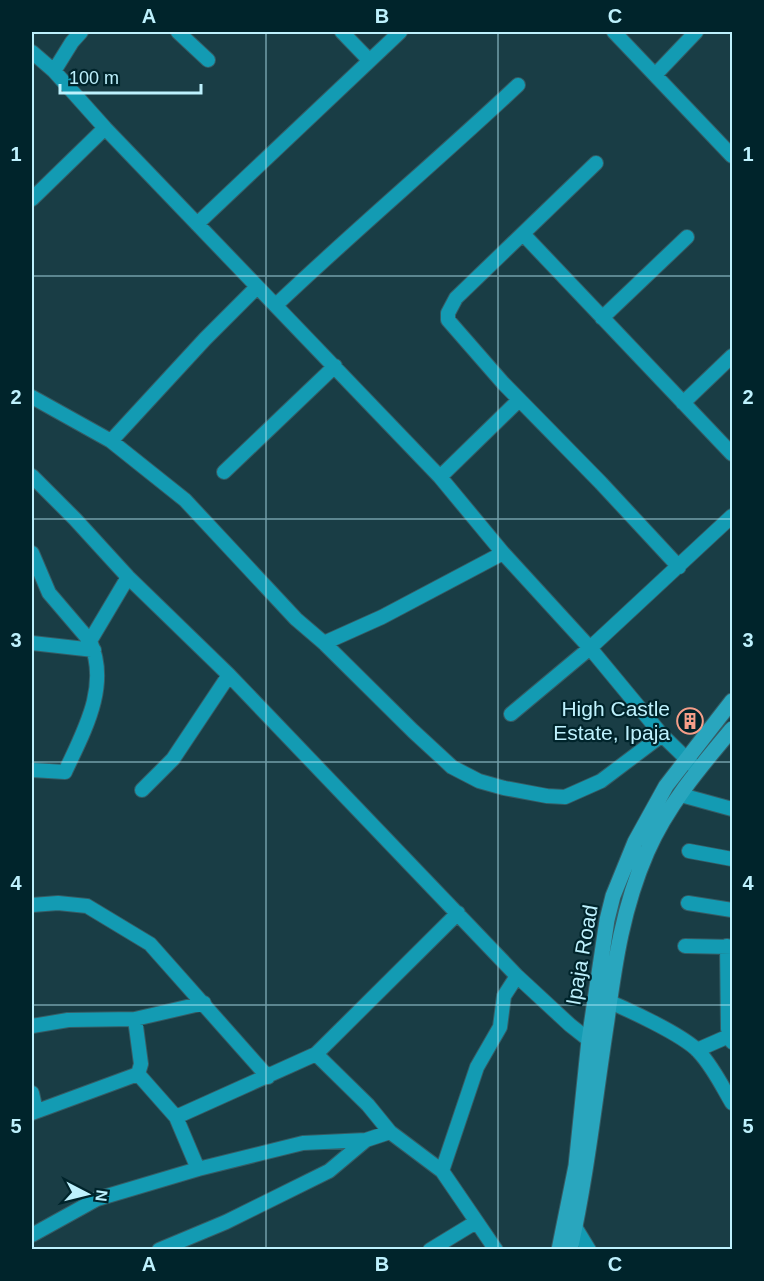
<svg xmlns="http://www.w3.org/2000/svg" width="764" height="1281" viewBox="0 0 764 1281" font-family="Helvetica,sans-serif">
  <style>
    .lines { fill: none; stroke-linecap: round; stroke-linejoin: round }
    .minor-casing { stroke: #355d66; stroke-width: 16 }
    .major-casing { stroke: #355d66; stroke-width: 17 }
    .minor { stroke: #139bb3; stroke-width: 14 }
    .major { stroke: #29a6be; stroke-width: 15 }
    .grid { fill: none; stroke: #bef1fd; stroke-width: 1.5; stroke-opacity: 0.55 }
    .labels { text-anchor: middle; stroke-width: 4.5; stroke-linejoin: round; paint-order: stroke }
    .poi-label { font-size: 21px; fill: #bef1fd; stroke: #00242b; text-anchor: end }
    .street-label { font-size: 21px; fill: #bef1fd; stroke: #00242b }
    .neatline { fill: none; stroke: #bef1fd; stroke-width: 2 }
    .grid-label { font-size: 20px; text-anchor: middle; font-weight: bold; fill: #bef1fd }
  </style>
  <rect width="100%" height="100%" fill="#193d45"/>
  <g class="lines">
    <g class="minor-casing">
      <path id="minor" d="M178 32 208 60
        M342 32 369 60
        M614 32 732 156
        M32 52 54 71 105 128 440 477 503 553 590 648 662 735 695 767
        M54 71 72 42 81 32
        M656 74 696 32
        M596 163 456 298 448 313V320L503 383 601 483 679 567
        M32 199 105 128
        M197 224 400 32
        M524 235 732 454
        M276 305C355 230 438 160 518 85
        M602 318 687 237
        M32 397 111 441 185 500 296 619 324 643 413 731 452 767 479 781 504 788 547 796 565 797 601 781 662 735
        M683 403 732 356
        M111 441 205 339 257 287
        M224 472 335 366
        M32 476 75 519 128 577 229 675 517 976 570 1025 589 1040
        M440 477 519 400
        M32 553 49 593 90 641
        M32 643 94 650
        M324 643 382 617 503 553
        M511 714 590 648 732 516
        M32 770 65 772C84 731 110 686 90 641L128 577
        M142 790 173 759 229 675
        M681 795 732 809
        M689 851 732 859
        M688 903 732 910
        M32 905 58 903 87 906 150 944 268 1077
        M685 946 732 947
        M727 946 728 1029 732 1042
        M600 998C623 1007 684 1035 699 1052 713 1067 722 1086 732 1103
        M32 1026 68 1020 135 1019 204 1003
        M697 1050 729 1036
        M316 1054 368 1105 390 1132 442 1171 496 1250
        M138 1074 176 1117 198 1169
        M32 1093 36 1111
        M32 1113 138 1074 141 1064 135 1019
        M176 1117 316 1054 458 913
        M442 1171 477 1067 500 1027 504 996 517 976
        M575 1227 589 1250
        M32 1235 97 1199 198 1169 303 1143 366 1140
        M159 1250 226 1222 329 1171 366 1140 390 1132
        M430 1250 476 1222"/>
    </g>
    <g class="major-casing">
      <path id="major" d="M559 1250 576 1166 589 1040 607 920 613 896 635 842 666 786 732 701
        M570 1250C587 1174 595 1097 607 1020 615 961 623 907 647 852 667 806 700 767 732 729"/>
    </g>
    <use href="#minor" class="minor"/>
    <use href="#major" class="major"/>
  </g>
  <path class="grid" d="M266 32V1250M498 32V1250M32 276H732M32 519H732M32 762H732M32 1005H732"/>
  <defs>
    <g id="building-ring" transform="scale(1.35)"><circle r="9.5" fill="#00242b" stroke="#f49e89" stroke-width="1.5"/><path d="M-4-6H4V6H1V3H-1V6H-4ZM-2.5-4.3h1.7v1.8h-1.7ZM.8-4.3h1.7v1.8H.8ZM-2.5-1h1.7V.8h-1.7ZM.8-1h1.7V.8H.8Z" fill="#f49e89"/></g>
  </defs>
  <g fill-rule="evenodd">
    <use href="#building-ring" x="690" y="721"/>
  </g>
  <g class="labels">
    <g class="poi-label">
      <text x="670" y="716">High Castle<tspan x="670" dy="24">Estate, Ipaja</tspan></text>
    </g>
    <g class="street-label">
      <text transform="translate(582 955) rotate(-80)" y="7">Ipaja Road</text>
    </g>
  </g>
  <rect width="764" height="1281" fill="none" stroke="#00242b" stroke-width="66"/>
  <g transform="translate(87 1194) rotate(97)" stroke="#00242b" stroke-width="4.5" paint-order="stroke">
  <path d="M0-4.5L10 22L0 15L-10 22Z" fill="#bef1fd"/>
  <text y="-9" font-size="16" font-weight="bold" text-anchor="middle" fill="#bef1fd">N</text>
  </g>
  <path d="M60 84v9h141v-9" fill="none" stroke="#bef1fd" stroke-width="3"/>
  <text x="69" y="84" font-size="18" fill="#bef1fd" stroke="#00242b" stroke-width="4.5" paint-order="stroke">100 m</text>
  <rect x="33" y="33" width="698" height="1215" class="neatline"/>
  <g class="grid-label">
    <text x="149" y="23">A</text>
    <text x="382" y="23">B</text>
    <text x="615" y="23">C</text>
    <text x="16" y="161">1</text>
    <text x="748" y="161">1</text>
    <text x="16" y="404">2</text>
    <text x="748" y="404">2</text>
    <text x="16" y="647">3</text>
    <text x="748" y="647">3</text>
    <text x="16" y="890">4</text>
    <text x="748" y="890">4</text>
    <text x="16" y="1133">5</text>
    <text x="748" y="1133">5</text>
    <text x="149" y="1271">A</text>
    <text x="382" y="1271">B</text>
    <text x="615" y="1271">C</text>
  </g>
</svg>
